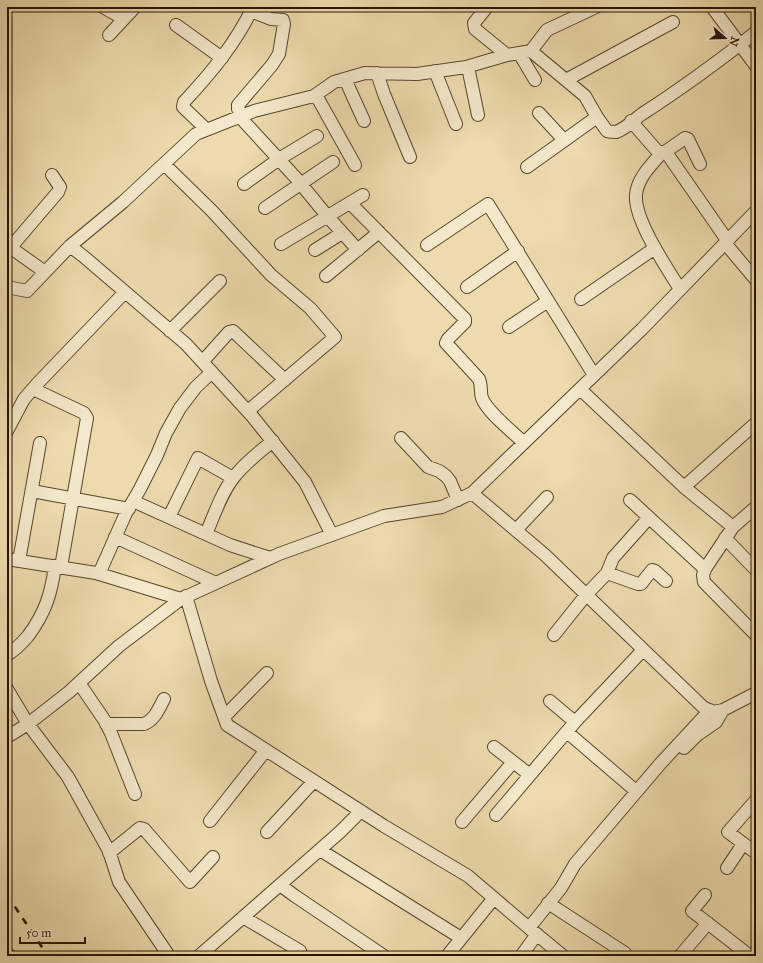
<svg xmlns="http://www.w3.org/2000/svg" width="763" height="963" viewBox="0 0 763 963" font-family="'IM FELL Great Primer',serif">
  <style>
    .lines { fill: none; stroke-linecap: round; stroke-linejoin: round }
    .minor-casing { stroke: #58462d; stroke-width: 14 }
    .minor { stroke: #f3e8ca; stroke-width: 12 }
    .rail { stroke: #261402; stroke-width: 2.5; stroke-dasharray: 7 7; stroke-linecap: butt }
  </style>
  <rect width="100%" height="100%" fill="#eddbad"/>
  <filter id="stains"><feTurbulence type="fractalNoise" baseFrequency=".005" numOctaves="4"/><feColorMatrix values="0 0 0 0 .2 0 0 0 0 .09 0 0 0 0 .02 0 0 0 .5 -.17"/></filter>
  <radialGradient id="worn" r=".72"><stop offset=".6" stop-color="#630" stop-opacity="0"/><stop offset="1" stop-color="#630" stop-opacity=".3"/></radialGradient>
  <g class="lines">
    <g class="minor-casing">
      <path id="minor" d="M103 7 124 19
        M487 7 474 23 475 29 507 55
        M712 7 756 66
        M176 25 222 58
        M109 35 135 7
        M531 51 585 96 597 117 607 131C610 132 613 132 616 132 625 129 634 120 642 114 681 89 719 61 756 32
        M519 53 535 80
        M468 67 478 115
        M435 71 456 124
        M377 73 384 94 410 157
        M345 79 364 121
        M566 80 673 22
        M316 95 355 165
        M539 113 564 140
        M243 115 238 109V105L272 65 279 54 284 24 283 20 271 19 251 11
        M239 116 296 178 328 217 358 250
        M631 121 658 152 659 156C649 167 637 180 636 195 634 220 667 268 680 289
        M206 129 183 107 184 102C211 73 236 43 253 7
        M658 152H665L668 155 727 240
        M665 152 685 138 688 139 700 164
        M164 164 212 211 271 275 310 308 335 337 248 411
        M527 167 597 117
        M244 184 279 159 317 136
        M350 203 465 319V322L448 339 446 343 479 379C482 386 480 392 482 398 487 412 513 432 524 443
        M265 208 333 162
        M725 243 756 280
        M281 244 363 195
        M7 245 45 272
        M427 245 488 204 594 375
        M70 246 83 256 186 344 252 416 305 482 332 535
        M11 247 58 192 60 187 52 175
        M315 250 342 233
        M326 276 379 232
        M7 287 27 291 70 246 123 202 196 134 254 111 314 96 334 82 365 73 417 74 466 67 507 55 531 51 547 30 596 7
        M467 287 518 251
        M581 299 655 248
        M509 327 548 301
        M170 331 220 281
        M203 361 229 332 233 331 285 380
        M33 389 84 413 87 418 61 567
        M580 389 684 487 733 527
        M7 431 24 399 37 384 125 292
        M401 438 428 467 439 471 446 476 450 481 458 500
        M684 487 756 423
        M32 491 129 509
        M472 493 545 555 703 707 713 712 723 710 756 693
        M630 500 705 569
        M133 501 230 545 270 558
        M756 507 733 527 705 569 703 575 704 582 756 635
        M169 517 198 458 233 478
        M516 530 547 497
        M206 534C214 516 221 493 234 477 245 463 259 452 273 441
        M115 537 216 583
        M725 538 756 570
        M7 559 96 573 181 599 279 554 384 516 442 507 472 493 642 329 756 211
        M19 561 40 443
        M607 573 638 584H641L652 570 655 571 666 581
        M99 574 126 513 140 489 157 455 166 433 180 408 196 387 212 372
        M186 596 211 681 227 725 384 826 468 876 529 928 561 888 575 864 660 764 710 710
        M554 635 586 595 607 573 613 558 646 521
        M7 655C15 650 22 643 28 636 45 613 51 595 55 566
        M79 683 105 721 111 733 135 794
        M7 689 28 724 68 777 109 851 119 882 169 956
        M550 701 575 722
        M224 717 267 673
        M106 724H144C155 720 159 708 164 699
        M567 732 636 791
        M7 737 28 724 69 692 119 646 181 599
        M494 747 530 775
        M684 748 697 735 716 722 723 710
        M756 800 728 832 756 853
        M496 815 575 722 643 650
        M210 821 266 750
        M462 822 513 762
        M267 832 314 781
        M320 850 461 938
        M109 853 140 828 144 829 190 882 213 857
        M727 868 743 844
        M280 885 295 896 384 956
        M705 895 692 911 750 956
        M548 903 625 953
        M243 917 300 951
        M529 928 563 956
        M7 953 10 956
        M199 956 340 832 361 811
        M447 956 494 898
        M521 956 537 934
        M680 956 708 923"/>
    </g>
    <use href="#minor" class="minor"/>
    <path class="rail" d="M7 895 48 956"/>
  </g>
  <rect width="763" height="963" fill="none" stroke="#eddbad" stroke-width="24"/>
  <rect x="8" y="8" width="747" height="947" fill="none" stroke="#261402" stroke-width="2"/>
  <rect x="12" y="12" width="739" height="939" fill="none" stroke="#261402"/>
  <g transform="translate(725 38) rotate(110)" stroke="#f3e8ca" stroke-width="3" paint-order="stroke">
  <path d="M0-3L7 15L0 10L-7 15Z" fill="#261402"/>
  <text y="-6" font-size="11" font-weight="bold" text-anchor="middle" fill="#261402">N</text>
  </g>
  <path d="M20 937v6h65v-6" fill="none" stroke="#261402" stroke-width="2"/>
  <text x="26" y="937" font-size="12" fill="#261402" stroke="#f3e8ca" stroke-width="3" paint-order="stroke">50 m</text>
  <rect width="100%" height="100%" filter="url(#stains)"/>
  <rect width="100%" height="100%" fill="url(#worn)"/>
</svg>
